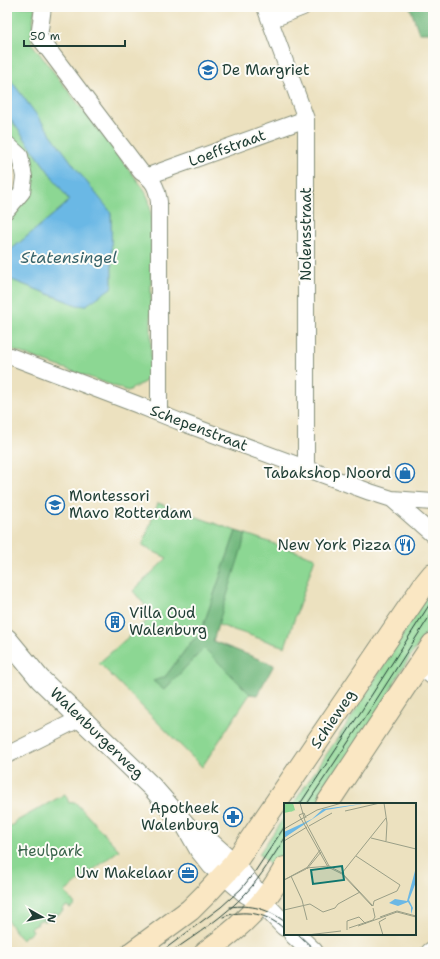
<svg xmlns="http://www.w3.org/2000/svg" width="440" height="959" viewBox="0 0 440 959" font-family="'Shantell Sans',sans-serif">
  <style>
    .green { fill: #8cd793; stroke: #568a64 }
    .forest { fill: #71b87d; stroke: #487a58 }
    .water { fill: #6bb8e5; stroke: #457a8c }
    .lines { fill: none; stroke-linecap: round; stroke-linejoin: round }
    .minor-casing { stroke: #868f7a; stroke-width: 18 }
    .tertiary-casing { stroke: #868f7a; stroke-width: 22 }
    .secondary-casing { stroke: #868f7a; stroke-width: 24 }
    .minor { stroke: #fff; stroke-width: 16 }
    .tertiary { stroke: #fff; stroke-width: 20 }
    .secondary { stroke: #fae7c3; stroke-width: 22 }
    .tram { stroke: #1f3d34; stroke-width: 1 }
    .labels { text-anchor: middle; stroke-width: 4; stroke-linejoin: round; paint-order: stroke }
    .poi-label { font-size: 15px; fill: #1f3d34; stroke: #fdfcf7; text-anchor: end }
    .street-label { font-size: 15px; fill: #1f3d34; stroke: #fdfcf7 }
    .park-label { font-size: 15px; fill: #3a644c; stroke: #fdfcf7 }
    .water-label { font-size: 16px; font-style: italic; fill: #366269; stroke: #fdfcf7 }
    .inset-road { fill: none; stroke: #9a9f87; stroke-width: 1 }
    .view { fill: #0f766e; fill-opacity: 0.15; stroke: #0f766e; stroke-width: 2 }
    .inset-edge { fill: none; stroke: #1f3d34; stroke-width: 2 }
  </style>
  <rect width="100%" height="100%" fill="#fdfcf7"/>
  <filter id="ink" filterUnits="userSpaceOnUse"><feTurbulence type="fractalNoise" baseFrequency=".025" numOctaves="2"/><feDisplacementMap in="SourceGraphic" scale="8" xChannelSelector="R" yChannelSelector="G"/><feConvolveMatrix kernelMatrix="1 2 1 2 8 2 1 2 1" color-interpolation-filters="sRGB"/></filter>
  <filter id="wash" filterUnits="userSpaceOnUse"><feTurbulence type="fractalNoise" baseFrequency=".012" numOctaves="4" result="noise"/><feDisplacementMap in="SourceGraphic" scale="16" xChannelSelector="R" yChannelSelector="G"/><feGaussianBlur stdDeviation="0.9" result="paint"/><feColorMatrix in="noise" values="0 0 0 0 0 0 0 0 0 0 0 0 0 0 0 0 0 1.4 0 .05"/><feComposite in="paint" operator="in"/></filter>
  <g filter="url(#wash)">
    <rect width="100%" height="100%" fill="#ece1bf"/>
    <path class="green" d="M7 7H35L31 37 32 44 144 189 149 200 151 214V371L146 381 128 391 7 348V279L12 280 77 305 111 288 112 284 111 215 110 212 81 175 7 75Z
      M7 114 69 200 68 201 65 205 7 253V217L28 189 7 137Z
      M158 503 236 531 200 635 192 641 165 677 164 690 204 648 250 694 202 767 99 663 153 615 133 591 167 558 142 546Z
      M246 534 315 558 285 647 216 624Z
      M433 586V622L399 674 380 710 317 804H293L347 724Z
      M65 794 67 798 69 803 75 802 119 850 65 892 75 904 70 908 67 906 62 909 63 911 57 915 55 913 50 915V917L44 922 43 919 37 922 38 924 31 928 33 931 27 936 26 935 22 940 7 920V828L15 824V822Z
      M285 816V853L274 869 259 854Z"/>
    <path class="forest" d="M410 7H433V33H419Z
      M236 531 246 534 213 641 274 665 257 695 250 694 204 648 164 690 153 681 165 677 192 641 200 635Z"/>
    <path class="water" d="M7 75 81 175 110 211 111 214 112 284 111 288 85 306 77 305 12 280H7V253L65 205 68 201 69 200 7 114Z"/>
  </g>
  <g filter="url(#ink)">
    <g class="lines">
      <g class="minor-casing">
        <path id="minor" d="M43 7 39 37 141 172C154 180 157 188 159 202V413
          M265 7 306 119V468
          M270 20 303 7
          M7 144 20 156 24 177 22 192 7 210
          M148 176 306 119
          M7 355 136 404 178 421 370 492 392 499 433 502
          M392 499 433 535
          M419 666 433 677
          M7 755 81 718
          M429 952 433 949"/>
      </g>
      <g class="tertiary-casing">
        <path id="tertiary" d="M7 639 40 679 152 787 187 827 200 850 212 865 224 874 246 893 262 902
          M192 830 208 841 234 864 252 887 262 902 285 926
          M294 934 313 952"/>
      </g>
      <g class="secondary-casing">
        <path id="secondary" d="M327 804 433 644
          M133 952 190 910 206 894 234 864 424 585 433 574
          M206 952C227 937 246 921 262 902 271 892 278 880 285 868"/>
      </g>
      <use href="#minor" class="minor"/>
      <use href="#tertiary" class="tertiary"/>
      <use href="#secondary" class="secondary"/>
      <path class="tram" d="M300 804 362 710 433 599
        M307 804 371 708 433 611
        M230 907C251 904 269 909 285 922
        M223 917C239 910 260 912 275 922 279 924 282 927 285 930
        M298 934 317 952
        M161 952 221 907 241 889 254 873 285 826
        M171 952C197 934 225 916 246 893 261 877 273 856 285 838"/>
    </g>
  </g>
  <defs>
    <g id="school-ring" transform="scale(1)"><circle r="9.5" fill="#fdfcf7" stroke="#1f6fb2" stroke-width="1.5"/><path d="M0-5L7-2L0 1L-7-2ZM-4 1L0 2.5L4 1V4Q0 6-4 4Z" fill="#1f6fb2"/></g>
    <g id="shop-ring" transform="scale(1)"><circle r="9.5" fill="#fdfcf7" stroke="#1f6fb2" stroke-width="1.5"/><path d="M-5-2.5h2.3a2.7 3.5 0 0 1 5.4 0H5L5.5 6h-11ZM-1.5-2.5h3a1.5 2.3 0 0 0-3 0Z" fill="#1f6fb2"/></g>
    <g id="restaurant-ring" transform="scale(1)"><circle r="9.5" fill="#fdfcf7" stroke="#1f6fb2" stroke-width="1.5"/><path d="M-5-6h1v4h1v-4h1v4h1v-4h1v5L-1.5 .5V6h-2V.5L-5-1ZM5-6V6H3V1.5H1.5Q1.5-4 5-6Z" fill="#1f6fb2"/></g>
    <g id="building-ring" transform="scale(1)"><circle r="9.5" fill="#fdfcf7" stroke="#1f6fb2" stroke-width="1.5"/><path d="M-4-6H4V6H1V3H-1V6H-4ZM-2.5-4.3h1.7v1.8h-1.7ZM.8-4.3h1.7v1.8H.8ZM-2.5-1h1.7V.8h-1.7ZM.8-1h1.7V.8H.8Z" fill="#1f6fb2"/></g>
    <g id="pharmacy-ring" transform="scale(1)"><circle r="9.5" fill="#fdfcf7" stroke="#1f6fb2" stroke-width="1.5"/><path d="M-2-6h4v4h4v4h-4v4h-4v-4h-4v-4h4Z" fill="#1f6fb2"/></g>
    <g id="office-ring" transform="scale(1)"><circle r="9.5" fill="#fdfcf7" stroke="#1f6fb2" stroke-width="1.5"/><path d="M-6-3h4V-5.5h4V-3h4V5H-6ZM-1-4.5V-3h2v-1.5ZM-6 0V1H6V0Z" fill="#1f6fb2"/></g>
  </defs>
  <g fill-rule="evenodd">
    <use href="#school-ring" x="208" y="70"/>
    <use href="#shop-ring" x="405" y="473"/>
    <use href="#school-ring" x="55" y="505"/>
    <use href="#restaurant-ring" x="405" y="545"/>
    <use href="#building-ring" x="115" y="622"/>
    <use href="#pharmacy-ring" x="233" y="817"/>
    <use href="#office-ring" x="188" y="873"/>
  </g>
  <g class="labels">
    <g class="poi-label">
      <text x="222" y="75" text-anchor="start">De Margriet</text>
      <text x="391" y="478">Tabakshop Noord</text>
      <text x="69" y="501" text-anchor="start">Montessori<tspan x="69" dy="17">Mavo Rotterdam</tspan></text>
      <text x="391" y="550">New York Pizza</text>
      <text x="129" y="618" text-anchor="start">Villa Oud<tspan x="129" dy="17">Walenburg</tspan></text>
      <text x="219" y="813">Apotheek<tspan x="219" dy="17">Walenburg</tspan></text>
      <text x="174" y="878">Uw Makelaar</text>
    </g>
    <g class="street-label">
      <text transform="translate(227 148) rotate(-20)" y="5">Loeffstraat</text>
      <text transform="translate(306 234) rotate(-90)" y="5">Nolensstraat</text>
      <text transform="translate(199 428) rotate(21)" y="5">Schepenstraat</text>
      <text transform="translate(333 719) rotate(-56)" y="5">Schieweg</text>
      <text transform="translate(97 733) rotate(44)" y="5">Walenburgerweg</text>
    </g>
    <g class="park-label">
      <text x="50" y="856">Heulpark</text>
    </g>
    <g class="water-label">
      <text x="69" y="263">Statensingel</text>
    </g>
  </g>
  <g transform="translate(284 803)">
    <rect width="132" height="132" fill="#ece1bf"/>
    <path d="M0 0H9L11 7 6 9 14 7 0 10Z" fill="#8cd793"/>
    <path d="M84 0 42 7 0 35V29L28 16 39 6ZM132 64V79L125 97 129 105 127 111V104L124 99 114 103 105 100 111 96 123 98Z" fill="#6bb8e5"/>
    <path class="inset-road" d="M16 0 21 18 45 63 58 70 89 103M100 0 103 20 102 38M61 8 96 0M22 15 20 10 15 12 44 64 58 71 88 103M25 23 48 10M0 26 33 7 58 0M87 35 132 46M0 38 23 24M72 53 116 82 113 88 90 98 89 103M23 66 37 49M58 70 102 15M7 73 18 97 23 117M0 77 22 65 45 63M0 77 22 66 36 47M0 107 26 101 39 109 51 105 54 101 76 89M96 114 113 108 132 113M74 123 113 109 132 114M65 125 89 117 91 114 89 105M63 127V118L75 114 82 121M23 132 57 128M99 132 95 119 102 115"/>
    <path class="view" d="M58 63 60 77 29 81 27 67Z"/>
    <rect width="132" height="132" class="inset-edge"/>
  </g>
  <rect width="440" height="959" fill="none" stroke="#fdfcf7" stroke-width="24"/>
  <g transform="translate(42 917) rotate(98)" stroke="#fdfcf7" stroke-width="3" paint-order="stroke">
  <path d="M0-3L7 15L0 10L-7 15Z" fill="#1f3d34"/>
  <text y="-6" font-size="11" font-weight="bold" text-anchor="middle" fill="#1f3d34">N</text>
  </g>
  <path d="M24 40v6h101v-6" fill="none" stroke="#1f3d34" stroke-width="2"/>
  <text x="30" y="40" font-size="12" fill="#1f3d34" stroke="#fdfcf7" stroke-width="3" paint-order="stroke">50 m</text>
</svg>
